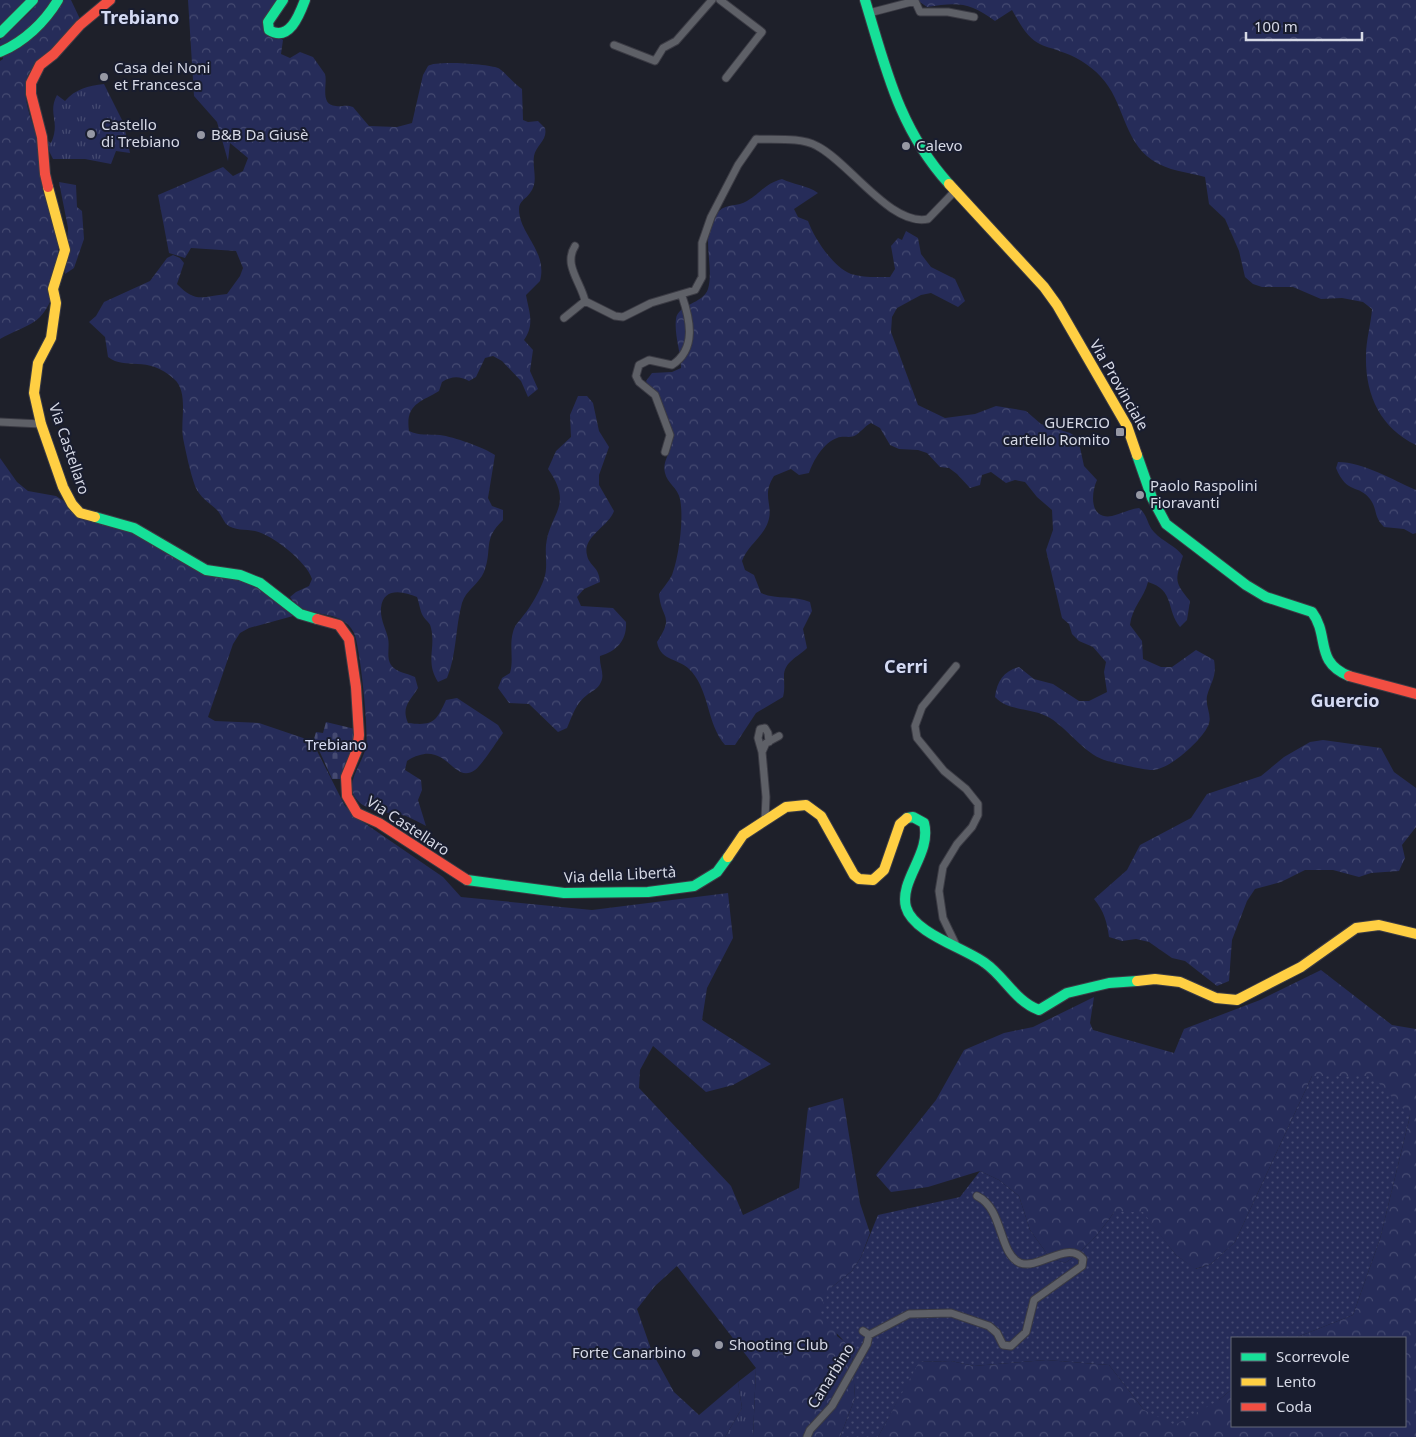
<svg xmlns="http://www.w3.org/2000/svg" width="1416" height="1437" viewBox="0 0 1416 1437" font-family="'Noto Sans',sans-serif">
  <style>
    .grass { fill: url(#grass-tufts) }
    .forest { fill: url(#forest-crowns) }
    .cemetery { fill: url(#cemetery-stones) }
    .park { fill: url(#park-dots) }
    .lines { fill: none; stroke-linecap: round; stroke-linejoin: round }
    .street-casing { stroke: #3b3b44; stroke-width: 9 }
    .fast-casing { stroke: #3b3b44; stroke-width: 12 }
    .slow-casing { stroke: #3b3b44; stroke-width: 12 }
    .jam-casing { stroke: #3b3b44; stroke-width: 12 }
    .street { stroke: #5e6067; stroke-width: 7 }
    .fast { stroke: #16e098; stroke-width: 10 }
    .slow { stroke: #ffcf43; stroke-width: 10 }
    .jam { stroke: #f24e42; stroke-width: 10 }
    .poi-dot { fill: #9698a4; stroke: #191d2f; stroke-width: 2 }
    .labels { text-anchor: middle; stroke-width: 4; stroke-linejoin: round; paint-order: stroke }
    .poi-label { font-size: 15px; fill: #d6d9e6; stroke: #191d2f; text-anchor: start }
    .street-label { font-size: 15px; fill: #d6d9e6; stroke: #191d2f }
    .park-label { font-size: 15px; fill: #dadff6; stroke: #191d2f }
    .quarter-label { font-size: 18px; font-weight: bold; fill: #d4daf3; stroke: #191d2f }
  </style>
  <defs>
    <pattern id="grass-tufts" width="24" height="20" patternUnits="userSpaceOnUse" patternTransform="scale(1.25)"><rect width="24" height="20" fill="#262c59"/><path d="M3 7l-1-3M5 7V3M7 7l1-3M15 17l-1-3M17 17v-4M19 17l1-3" fill="none" stroke="#454a71"/></pattern>
    <pattern id="forest-crowns" width="20" height="18" patternUnits="userSpaceOnUse" patternTransform="scale(1.25)"><rect width="20" height="18" fill="#262c59"/><path d="M2 6a3 3 0 1 1 6 0M12 15a3 3 0 1 1 6 0" fill="none" stroke="#454a71"/></pattern>
    <pattern id="cemetery-stones" width="16" height="16" patternUnits="userSpaceOnUse" patternTransform="scale(1.25)"><rect width="16" height="16" fill="#262c59"/><path d="M2 7V4a2 2 0 0 1 4 0v3zM10 15v-3a2 2 0 0 1 4 0v3z" fill="#454a71"/></pattern>
    <pattern id="park-dots" width="8" height="8" patternUnits="userSpaceOnUse" patternTransform="scale(1.25)"><rect width="8" height="8" fill="#262c59"/><path d="M2 2h.1M6 6h.1" fill="none" stroke="#454a71" stroke-width="1.8" stroke-linecap="round"/></pattern>
  </defs>
  <rect width="100%" height="100%" fill="#1e202a"/>
  <path class="grass" d="M104 84 123 122 130 153 116 151 111 164 85 159H53L42 137 51 143C61 121 47 114 57 95L65 101C75 89 88 86 104 84Z
    M756 1368 753 1437H725L742 1408 738 1382Z"/>
  <path class="forest" d="M0 0H26L0 25Z
    M37 0H52C43 19 19 40 0 47V40L31 11Z
    M62 0H71L80 19 40 65C13 74 30 117 37 136L42 137C49 185 76 279 40 317 32 326 11 332 0 339V61L3 59V55Z
    M188 0H277L265 26 283 40 281 54 290 58 300 52 313 57 325 74C328 84 319 105 336 106 342 107 346 104 353 107L369 126 397 127 412 123 423 75 428 66C435 60 489 64 498 68 503 70 514 84 522 89L523 120 528 122 538 121 545 128C548 140 536 145 534 156 532 169 539 182 530 193 526 199 519 201 519 209 519 234 548 251 540 281L526 295C529 312 535 324 524 340L533 350 530 371 538 389 528 397 521 381 502 361 493 356 485 358 476 377 469 381C459 376 452 376 442 382L439 391C421 402 405 404 409 431 419 436 428 434 440 435 454 437 483 447 495 455L488 498 492 506 503 510V520C482 540 493 549 484 572 479 584 466 590 462 603 455 628 457 654 447 678L438 682C425 661 436 649 431 628 430 622 426 621 423 616 420 611 419 602 417 597 403 591 383 587 381 608 380 619 386 629 388 638 390 647 386 657 391 665 397 673 407 673 415 677L418 688C410 701 401 707 408 723 433 726 436 722 446 700L457 698 498 725 503 733C497 741 482 765 475 770 452 786 447 736 407 761L405 770 421 780 422 790 418 800 426 826C420 823 413 819 406 816 391 812 371 813 359 802 341 785 363 765 366 746 369 732 360 646 354 633 342 606 303 621 290 597L296 592 309 586 312 579C307 562 273 535 255 531 246 529 234 531 226 524 223 520 221 515 218 511 210 503 200 498 195 486 190 472 186 453 183 438 180 420 189 392 174 379 147 354 126 371 108 357L105 337 89 322 96 316 104 302 150 281 167 258 173 255 180 258 184 263 177 284C196 304 203 296 227 294L240 276 243 268 236 251 191 248 185 258 169 253 158 195 223 167 233 176 243 171 248 158 230 143 228 161 217 122 194 96Z
    M917 0H1416V445C1380 428 1365 394 1366 356 1366 340 1371 324 1372 309L1363 302 1342 298 1321 299 1293 287H1262L1253 284 1245 277 1239 251 1225 219 1209 204 1205 177C1187 172 1168 171 1152 160 1123 140 1124 101 1101 77 1089 64 1075 56 1059 51 1053 48 1044 47 1038 43 1026 36 1019 22 1012 10L995 21C970 2 957 2 927 7Z
    M782 179C794 185 807 185 818 193L794 209 798 217 808 221C814 238 833 267 851 274 864 278 876 277 890 277L895 269 891 246 898 238 902 240 906 231 918 238 921 254 931 267 955 279 965 301 958 307 931 293 921 295 897 308 892 317 891 332 918 405 945 418 975 414 996 406 1015 409 1026 411 1041 424 1070 433 1078 438 1084 466 1097 480C1091 493 1089 520 1112 516 1121 514 1129 509 1139 508 1148 515 1147 525 1154 532 1163 542 1175 545 1183 556 1175 581 1174 581 1190 601L1187 620 1180 627C1166 610 1175 590 1148 582 1144 598 1132 607 1130 625L1142 641 1143 659 1161 667H1172L1196 650 1214 660C1217 677 1211 681 1207 696 1205 707 1213 716 1208 726 1201 741 1170 769 1153 770 1147 771 1111 762 1104 760 1083 752 1069 730 1050 718 1033 707 1008 712 995 697 997 681 1004 671 1019 667L1034 679 1053 684 1079 701H1089L1107 692 1104 672 1106 662 1093 647 1079 641 1072 634 1069 624 1062 618 1046 550 1053 530 1052 510 1037 497 1025 482 1015 480 1006 483 991 472 982 475 980 485 970 488 957 474 949 468 940 467 927 453 918 450 899 449 890 445 880 428 871 423C865 426 862 431 856 435 850 439 844 435 837 438 824 442 813 461 809 473L799 475 791 469 774 476C761 496 774 505 768 522 763 537 747 546 742 561L745 570 754 575 761 593C777 600 794 595 810 602L812 611 803 629 807 648C798 657 784 662 784 676 784 684 785 689 783 697L756 713 735 745H725C707 724 710 694 692 672 680 657 661 663 657 642 675 615 661 619 659 594 663 588 669 581 672 575 679 557 684 518 680 499 678 488 667 483 665 473 662 462 670 454 671 444 673 428 653 396 646 381L652 373 672 372 681 368C681 352 674 335 676 319 678 304 703 304 708 289 715 265 698 231 719 211 727 203 738 207 747 201 761 193 764 184 782 179Z
    M59 182 76 185 77 207 82 211 84 239 74 268 65 274 68 228Z
    M578 396H587L593 403 599 431 609 447 599 475V485L614 511C609 526 582 537 587 555 589 566 599 566 600 582L584 589 577 597 581 606 613 608 626 622C627 640 617 651 600 656 599 665 605 674 601 682 598 689 592 691 587 695 576 703 572 716 567 728L558 732 529 704 509 703 498 688 502 678 510 673C514 659 509 646 513 632 515 624 519 622 523 616 531 607 540 590 544 579 548 568 545 556 546 545 550 512 574 506 548 469L556 451 571 437 570 415Z
    M0 458 17 482 28 491 56 496 73 507 139 535 194 564 258 587 293 616 249 628 240 633 233 644 208 717 215 721 259 723 312 741 345 806 360 820 443 877 461 897 592 910 728 893 733 938 707 988 702 1020 771 1064 733 1085 706 1092 653 1046 640 1070 639 1088 731 1186 743 1215 799 1188 808 1108 843 1098 860 1203 870 1233 861 1257 852 1271 832 1287 837 1336 849 1345 852 1352 855 1398 840 1437H753L756 1368 677 1266 655 1286 637 1309 652 1352 674 1392 699 1415 738 1382 742 1408 725 1437H0Z
    M1338 462C1363 462 1393 480 1416 490V533L1413 534 1404 529 1384 527C1373 516 1378 510 1370 499 1359 484 1347 495 1336 468Z
    M1323 740 1381 748 1394 772 1416 788V827L1402 845 1405 858 1399 871 1371 873 1359 877 1333 870H1305L1281 882 1255 889 1247 901 1232 940 1229 981 1217 986 1185 961 1172 958 1149 942 1136 939 1122 941 1109 937C1107 922 1104 911 1094 899L1127 870 1140 845 1191 818 1207 794 1261 776 1284 757 1310 742Z
    M1321 970 1392 1025 1416 1029V1437H878L918 1362 951 1361 974 1366 1046 1360 1109 1365 1144 1410 1219 1400 1232 1389V1426H1405V1338H1295L1353 1315 1380 1239 1410 1116 1312 1076 1235 1242 1211 1264 1195 1269 1176 1255 1142 1212H1114C1100 1233 1086 1249 1065 1263L1050 1258 1030 1230 1019 1196 999 1180 980 1171 928 1187 891 1192 876 1175 936 1100 964 1050 1004 1033 1033 1027 1094 997 1090 1023 1093 1030 1174 1053 1184 1029 1260 1000Z"/>
  <path class="cemetery" d="M326 722 355 729 352 755 346 761 342 779H332L314 739 316 732 323 733Z"/>
  <path class="park" d="M1312 1076H1372L1410 1116 1380 1239 1353 1315 1295 1338H1232V1389L1219 1400 1175 1425 1144 1410 1109 1365 1046 1360 974 1366 951 1361 919 1362 878 1437H840L855 1398 852 1352C847 1343 827 1323 818 1313L832 1287 852 1271 861 1257 878 1215 960 1197 980 1171 999 1180 1019 1196 1030 1230 1050 1258 1065 1263C1086 1249 1100 1233 1114 1212H1143L1176 1255 1196 1269 1211 1264 1235 1242Z"/>
  <g class="lines">
    <g class="street-casing">
      <path id="street" d="M720 0 762 32 726 78
        M869 13 915 1 920 12H948L974 17
        M614 45 655 61 663 48 676 41 712 0
        M575 246C563 265 581 282 585 301
        M564 318 585 301 615 316 623 317 651 303 695 290 702 277V243L711 217 738 165 756 139C775 140 800 137 817 146 849 162 891 227 928 219L955 191
        M0 422 41 424
        M665 452 670 435 655 395 639 382 636 376 639 365 649 360 672 365C697 349 690 319 682 296
        M956 666 922 707 915 726 917 738 944 771 966 789 978 804V815L972 827 957 844 943 867 939 891 943 918 956 945
        M762 752 758 738 760 729 765 728 768 733 769 742
        M765 819 766 797 762 752 766 743 779 736
        M869 1335 909 1314 951 1313 989 1326 997 1333 1003 1345 1011 1346 1026 1332 1034 1300 1082 1266 1083 1259C1068 1240 1039 1270 1020 1263 998 1253 1004 1209 977 1196
        M807 1437 810 1430 832 1406 867 1344 869 1335 863 1331"/>
    </g>
    <g class="fast-casing">
      <path id="fast" d="M283 0 268 22 269 30C289 42 299 16 305 0
        M865 0C886 69 899 129 949 184
        M0 33 33 0
        M0 52C24 42 45 22 58 0
        M1137 455 1152 498 1166 524 1246 585 1266 597 1312 612C1330 636 1314 662 1349 676
        M95 517 134 528 206 570 240 575 260 583 300 614 317 619
        M907 818 913 817 924 823C932 853 899 880 906 907 913 933 965 948 985 963 1005 977 1015 1001 1039 1010L1067 993 1109 983 1137 981
        M467 880 564 893 648 892 694 886 717 872 728 857"/>
    </g>
    <g class="slow-casing">
      <path id="slow" d="M949 184 1044 287 1057 305 1127 426 1137 455
        M48 187 65 250 53 289 56 303 51 338 38 363 34 393 41 424 63 487 72 504 80 513 95 517
        M728 857 743 835 786 807 806 805 821 816 854 875 859 879 873 880 884 870 900 824 907 818
        M1137 981 1155 979 1180 982 1216 998 1237 1000 1301 967 1356 928 1379 925 1416 934"/>
    </g>
    <g class="jam-casing">
      <path id="jam" d="M48 187 45 174 42 137 31 94V83L40 65 54 54 80 25 110 0
        M317 619 339 625 349 639 356 687 359 735 357 750 346 777 347 796 357 813 379 823 467 880
        M1349 676 1416 694"/>
    </g>
    <use href="#street" class="street"/>
    <use href="#fast" class="fast"/>
    <use href="#slow" class="slow"/>
    <use href="#jam" class="jam"/>
  </g>
  <g class="poi-dot">
    <circle cx="104" cy="77" r="5"/>
    <circle cx="91" cy="134" r="5"/>
    <circle cx="201" cy="135" r="5"/>
    <circle cx="906" cy="146" r="5"/>
    <rect x="1115" y="427" width="10" height="10" rx="2.5"/>
    <circle cx="1140" cy="495" r="5"/>
    <circle cx="719" cy="1345" r="5"/>
    <circle cx="696" cy="1353" r="5"/>
  </g>
  <g class="labels">
    <g class="poi-label">
      <text x="114" y="73">Casa dei Noni<tspan x="114" dy="17">et Francesca</tspan></text>
      <text x="101" y="130">Castello<tspan x="101" dy="17">di Trebiano</tspan></text>
      <text x="211" y="140">B&amp;B Da Giusè</text>
      <text x="916" y="151">Calevo</text>
      <text x="1110" y="428" text-anchor="end">GUERCIO<tspan x="1110" dy="17">cartello Romito</tspan></text>
      <text x="1150" y="491">Paolo Raspolini<tspan x="1150" dy="17">Fioravanti</tspan></text>
      <text x="729" y="1350">Shooting Club</text>
      <text x="686" y="1358" text-anchor="end">Forte Canarbino</text>
    </g>
    <g class="street-label">
      <text transform="translate(1119 385) rotate(60)" y="5">Via Provinciale</text>
      <text transform="translate(69 449) rotate(71)" y="5">Via Castellaro</text>
      <text transform="translate(408 826) rotate(33)" y="5">Via Castellaro</text>
      <text transform="translate(620 875) rotate(-3)" y="5">Via della Libertà</text>
      <text transform="translate(831 1376) rotate(-58)" y="5">Canarbino</text>
    </g>
    <g class="park-label">
      <text x="336" y="750">Trebiano</text>
    </g>
    <g class="quarter-label">
      <text x="140" y="24">Trebiano</text>
      <text x="906" y="673">Cerri</text>
      <text x="1345" y="707">Guercio</text>
    </g>
  </g>
  <rect x="1231" y="1337" width="175" height="90" fill="#191d2f" stroke="#656878"/>
  <rect x="1241" y="1353" width="25" height="8" fill="#16e098" stroke="#656878"/>
  <text x="1276" y="1362" font-size="15" fill="#d6d9e6">Scorrevole</text>
  <rect x="1241" y="1378" width="25" height="8" fill="#ffcf43" stroke="#656878"/>
  <text x="1276" y="1387" font-size="15" fill="#d6d9e6">Lento</text>
  <rect x="1241" y="1403" width="25" height="8" fill="#f24e42" stroke="#656878"/>
  <text x="1276" y="1412" font-size="15" fill="#d6d9e6">Coda</text>
  <path d="M1246 32v8h116v-8" fill="none" stroke="#d6d9e6" stroke-width="2.5"/>
  <text x="1254" y="32" font-size="15" fill="#d6d9e6" stroke="#191d2f" stroke-width="4" paint-order="stroke">100 m</text>
</svg>
